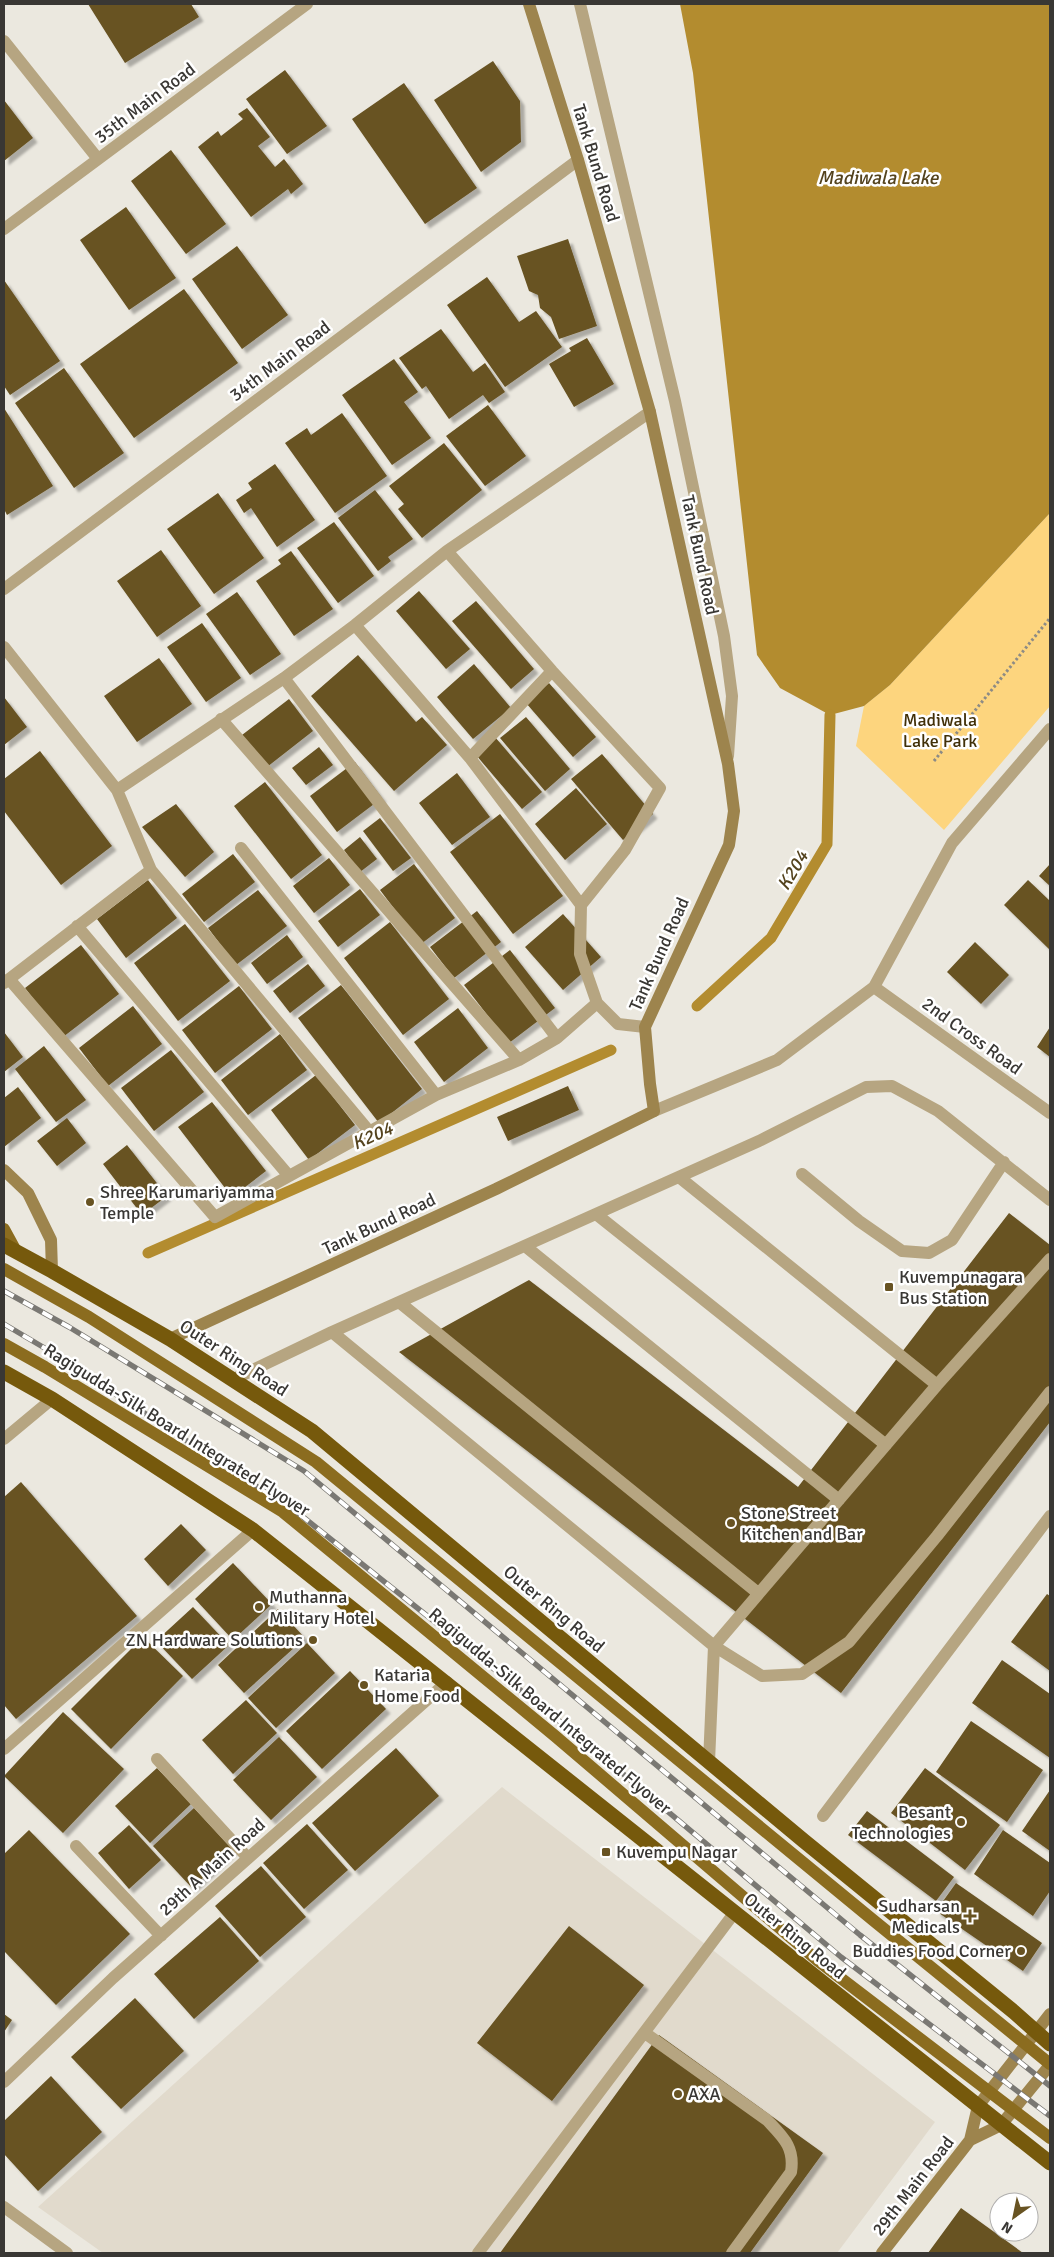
<svg xmlns="http://www.w3.org/2000/svg" width="1054" height="2257" viewBox="0 0 1054 2257" font-family="Signika,sans-serif">
  <style>
    .built { fill: #e1dacc }
    .green { fill: #fdd57e }
    .water { fill: #b38c2f }
    .lines { fill: none; stroke-linecap: round; stroke-linejoin: round }
    .stream { stroke: #b38c2f; stroke-width: 11 }
    .building { fill: #675222; filter: url(#shadow) }
    .path { stroke: #8d8b85; stroke-width: 3; stroke-dasharray: 2.5 2.5; stroke-linecap: butt }
    .lane { stroke: #b6a581; stroke-width: 12 }
    .street { stroke: #b6a581; stroke-width: 12 }
    .secondary { stroke: #9d844d; stroke-width: 12 }
    .primary { stroke: #8b6c1f; stroke-width: 12 }
    .highway { stroke: #76590c; stroke-width: 15 }
    .rail-casing { stroke: #7a7873; stroke-width: 5.5 }
    .rail { stroke: #fff; stroke-width: 4; stroke-dasharray: 11; stroke-linecap: butt }
    .primary-bridge { stroke: #8b6c1f; stroke-width: 12 }
    .poi-dot { fill: #685322; stroke: #fff; stroke-width: 2 }
    .labels { text-anchor: middle; stroke-width: 5; stroke-linejoin: round; paint-order: stroke }
    .street-label { font-size: 18px; fill: #393734; stroke: #fff }
    .park-label { font-size: 18px; fill: #413008; stroke: #fff }
    .poi-label { font-size: 18px; fill: #393734; stroke: #fff; text-anchor: start }
    .water-label { font-size: 19px; font-style: italic; fill: #54431e; stroke: #fff }
  </style>
  <defs>
    <filter id="shadow"><feDropShadow dx="4.5" dy="4.5" stdDeviation="1" flood-color="#0004"/></filter>
  </defs>
  <rect width="100%" height="100%" fill="#ebe8df"/>
  <path class="built" d="M502 1787 935 2122 837 2253H103L38 2207Z"/>
  <path class="green" d="M1050 513V706L944 830 856 746 864 706 890 685Z"/>
  <path class="water" d="M680 4H1050V513L890 685 864 706 830 715 780 688 757 655 693 73Z"/>
  <g class="lines">
    <path class="stream" d="M697 1006 771 938 827 844 830 715
      M148 1253 611 1050"/>
  </g>
  <path class="building" d="M88 4H191L199 17 125 63Z
    M493 61 520 101 521 142 481 172 434 100Z
    M285 70 327 126 287 154 246 99Z
    M404 83 477 188 425 224 352 119Z
    M4 100 33 138 4 161Z
    M247 108 270 137 258 146 275 167 284 159 303 184 291 194 288 189 251 217 198 147 218 131 221 136 243 119 238 114Z
    M171 150 226 224 186 254 131 181Z
    M126 207 176 278 129 310 80 240Z
    M568 239 597 326 559 339 551 317 540 308 538 295 529 291 517 256Z
    M237 246 288 315 242 349 192 279Z
    M487 277 519 322 536 311 562 347 505 387 447 305Z
    M4 280 60 361 10 395 4 386Z
    M184 289 238 363 134 438 80 364Z
    M441 329 473 372 485 363 505 392 489 403 483 395 449 419 426 386 422 389 399 358Z
    M587 338 614 384 574 407 549 364 571 351 569 348Z
    M394 359 418 392 404 402 431 438 392 465 342 395Z
    M64 368 124 453 74 488 15 403Z
    M488 405 526 456 485 486 446 436Z
    M4 408 53 486 7 515 4 509Z
    M342 413 387 476 335 513 285 443 307 428 311 435Z
    M444 443 482 490 422 538 398 509 404 504 389 486Z
    M275 464 315 520 277 547 251 508 244 513 236 500 252 489 248 483Z
    M375 490 413 539 388 557 391 561 378 571 338 518Z
    M218 493 264 558 214 594 167 529Z
    M334 522 374 576 338 603 297 548Z
    M161 550 201 606 157 637 117 581Z
    M291 551 333 609 294 636 256 581 281 564 278 560Z
    M419 591 470 649 446 669 396 611Z
    M237 592 281 654 250 675 206 614Z
    M476 601 534 669 511 689 452 621Z
    M202 623 241 678 206 702 167 647Z
    M358 655 416 722 422 717 447 745 394 791 311 696Z
    M159 658 192 704 137 742 104 696Z
    M474 664 511 708 473 739 437 697Z
    M549 683 596 737 573 757 526 703Z
    M4 697 27 727 4 745Z
    M289 699 313 731 267 767 242 735Z
    M526 717 570 769 545 791 500 738Z
    M495 737 542 792 522 809 476 755Z
    M319 747 333 765 306 785 292 768Z
    M40 751 112 846 61 885 4 811V779Z
    M602 754 653 814 623 840 571 779Z
    M355 762 382 798 337 832 310 796Z
    M457 773 490 817 452 845 419 803Z
    M265 782 322 855 291 879 234 806Z
    M576 788 607 824 565 860 535 824Z
    M176 804 214 852 185 877 142 827Z
    M500 814 563 896 513 934 450 852Z
    M380 818 411 858 393 871 363 831Z
    M360 837 377 859 360 872 344 850Z
    M233 854 255 882 204 922 182 894Z
    M329 858 350 885 314 913 293 886Z
    M414 864 455 918 421 944 380 890Z
    M1050 864V886L1039 876Z
    M148 880 177 918 126 958 97 919Z
    M1028 880 1050 901V950L1004 905Z
    M360 889 380 915 338 947 318 921Z
    M258 890 287 926 236 965 208 928Z
    M477 911 501 942 454 978 430 947Z
    M563 914 601 957 563 990 525 947Z
    M390 922 449 999 403 1035 344 958Z
    M185 924 230 981 178 1021 134 963Z
    M287 935 303 957 267 984 251 963Z
    M975 942 1009 975 981 1004 947 972Z
    M81 945 119 994 63 1037 25 988Z
    M510 950 555 1008 509 1043 464 985Z
    M308 964 325 986 290 1013 273 991Z
    M341 985 422 1089 379 1123 298 1018Z
    M239 986 272 1029 215 1073 182 1030Z
    M133 1006 162 1044 108 1086 79 1048Z
    M458 1008 488 1048 444 1082 414 1042Z
    M1050 1027V1057L1037 1047Z
    M4 1032 23 1057 4 1072Z
    M280 1034 307 1070 248 1115 221 1080Z
    M44 1046 86 1100 56 1122 15 1069Z
    M171 1050 204 1092 154 1131 121 1088Z
    M316 1075 355 1125 309 1160 271 1110Z
    M568 1086 579 1110 508 1141 497 1117Z
    M18 1087 41 1118 4 1147V1098Z
    M212 1102 266 1171 232 1197 178 1127Z
    M67 1118 86 1143 57 1166 37 1141Z
    M127 1145 167 1196 142 1215 103 1164Z
    M1009 1213 1050 1245V1422L841 1693 399 1352 529 1280 798 1487Z
    M21 1482 137 1616 16 1719 4 1705V1497Z
    M181 1524 206 1550 168 1586 144 1559Z
    M233 1563 272 1604 233 1640 195 1599Z
    M1047 1594 1050 1596V1671L1011 1642Z
    M193 1607 229 1645 192 1679 156 1641Z
    M278 1609 305 1638 244 1693 218 1665Z
    M143 1637 183 1676 111 1749 71 1709Z
    M307 1643 335 1673 276 1728 248 1698Z
    M1002 1660 1050 1694V1758L972 1703Z
    M350 1671 386 1709 322 1769 286 1731Z
    M246 1700 277 1733 233 1774 202 1740Z
    M63 1712 124 1769 63 1833 4 1776Z
    M971 1721 1043 1770 1007 1822 936 1772Z
    M279 1737 317 1777 271 1820 233 1780Z
    M396 1748 439 1796 355 1871 312 1823Z
    M157 1768 191 1804 150 1843 115 1806Z
    M925 1768 1000 1825 965 1870 891 1813Z
    M1050 1790V1851L1022 1831Z
    M194 1808 233 1850 192 1888 153 1846Z
    M867 1811 954 1877 936 1901 848 1835Z
    M307 1824 348 1870 304 1909 263 1863Z
    M129 1825 161 1860 129 1889 98 1853Z
    M29 1830 130 1934 56 2005 4 1951V1854Z
    M1003 1830 1050 1863V1891L1033 1916 974 1874Z
    M261 1866 306 1917 260 1957 215 1906Z
    M956 1883 1042 1943 1023 1971 936 1911Z
    M220 1917 259 1961 194 2019 154 1974Z
    M569 1926 644 1985 552 2101 477 2043Z
    M135 1998 184 2051 121 2109 71 2057Z
    M4 2014 12 2020 4 2032Z
    M659 2035 823 2153 750 2253H500Z
    M51 2076 102 2132 38 2191 4 2154V2121Z
    M961 2208 1023 2253H928Z"/>
  <g class="lines">
    <path class="path" d="M934 761 1050 618"/>
    <path class="lane" d="M580 4 675 401 724 636 732 696 728 756
      M802 1174 859 1221 902 1251 929 1253 952 1240 1004 1162
      M679 1177 937 1385
      M596 1214 886 1445
      M525 1246 839 1500
      M1050 1259 937 1385 714 1646 762 1676 802 1674 849 1642 937 1536 1050 1392
      M399 1302 758 1593
      M332 1332 759 1141 866 1087 892 1086 938 1111 1050 1200
      M232 1380 332 1332 714 1646 709 1762
      M645 2033 767 2120C783 2137 795 2147 791 2172L732 2253
      M478 2253 735 1912"/>
    <path class="street" d="M4 41 98 159
      M4 229 307 4
      M447 551 552 671 660 788 625 850 581 905
      M4 589 578 160
      M355 625 470 758 581 905 580 954 597 1003 618 1024 645 1027
      M4 647 117 790 284 678 355 625 447 551 650 412
      M284 678 557 1038
      M221 719 519 1060
      M470 758 552 671
      M117 790 151 870 369 1131
      M241 848 436 1095
      M77 926 289 1176
      M9 979 215 1217 436 1095 519 1060 557 1038 597 1003
      M4 983 151 870
      M874 987 1050 1113
      M654 1111 777 1060 874 987 952 843 1050 729
      M4 1439 52 1399
      M4 1749 253 1530
      M157 1759 248 1858
      M823 1816 1050 1516
      M76 1846 161 1936
      M4 2082 113 1978 447 1682
      M4 2207 67 2253"/>
    <path class="secondary" d="M4 1170 28 1193 51 1240 52 1271
      M170 1339 496 1189 654 1111 650 1084 645 1027 729 845 734 811 728 764 650 412 578 160 529 4
      M970 2140 1001 2125 1050 2065
      M882 2253 967 2144 970 2140 978 2106 1050 2014"/>
    <path class="primary" d="M4 1229 16 1251"/>
    <path class="highway" d="M4 1245 52 1271 170 1339 312 1431 804 1841 1014 2012 1050 2044
      M4 1372 52 1399 253 1530 1050 2163"/>
    <g class="rail-casing">
      <path id="rail" d="M4 1291 69 1327 304 1471 860 1935 1050 2086
        M4 1324 53 1353 303 1517 578 1736 841 1957 1050 2116"/>
    </g>
    <use href="#rail" class="rail"/>
    <path class="primary-bridge" d="M4 1269 89 1317 316 1462 873 1920 1050 2064
      M4 1344 45 1367 283 1512 555 1736 817 1960 1050 2138"/>
  </g>
  <g class="poi-dot">
    <circle cx="90" cy="1202" r="5"/>
    <rect x="884" y="1282" width="10" height="10" rx="2.5"/>
    <circle cx="731" cy="1523" r="5"/>
    <circle cx="259" cy="1607" r="5"/>
    <circle cx="313" cy="1640" r="5"/>
    <circle cx="364" cy="1685" r="5"/>
    <circle cx="961" cy="1822" r="5"/>
    <rect x="601" y="1847" width="10" height="10" rx="2.5"/>
    <path d="M967.5 1908.5h5v5h5v5h-5v5h-5v-5h-5v-5h5z"/>
    <circle cx="1021" cy="1951" r="5"/>
    <circle cx="678" cy="2094" r="5"/>
  </g>
  <g class="labels">
    <g class="street-label">
      <text transform="translate(145 103) rotate(-37)" y="6">35th Main Road</text>
      <text transform="translate(596 163) rotate(73)" y="6">Tank Bund Road</text>
      <text transform="translate(280 361) rotate(-37)" y="6">34th Main Road</text>
      <text transform="translate(700 555) rotate(78)" y="6">Tank Bund Road</text>
      <text transform="translate(659 954) rotate(-66)" y="6">Tank Bund Road</text>
      <text transform="translate(972 1036) rotate(36)" y="6">2nd Cross Road</text>
      <text transform="translate(379 1224) rotate(-25)" y="6">Tank Bund Road</text>
      <text transform="translate(234 1358) rotate(33)" y="6">Outer Ring Road</text>
      <text transform="translate(177 1430) rotate(32)" y="6">Ragigudda-Silk Board Integrated Flyover</text>
      <text transform="translate(554 1609) rotate(40)" y="6">Outer Ring Road</text>
      <text transform="translate(550 1711) rotate(40)" y="6">Ragigudda-Silk Board Integrated Flyover</text>
      <text transform="translate(212 1867) rotate(-42)" y="6">29th A Main Road</text>
      <text transform="translate(795 1936) rotate(39)" y="6">Outer Ring Road</text>
      <text transform="translate(913 2186) rotate(-52)" y="6">29th Main Road</text>
    </g>
    <g class="park-label">
      <text x="940" y="726">Madiwala<tspan x="940" dy="21">Lake Park</tspan></text>
    </g>
    <g class="poi-label">
      <text x="100" y="1198">Shree Karumariyamma<tspan x="100" dy="21">Temple</tspan></text>
      <text x="899" y="1283">Kuvempunagara<tspan x="899" dy="21">Bus Station</tspan></text>
      <text x="741" y="1519">Stone Street<tspan x="741" dy="21">Kitchen and Bar</tspan></text>
      <text x="269" y="1603">Muthanna<tspan x="269" dy="21">Military Hotel</tspan></text>
      <text x="303" y="1646" text-anchor="end">ZN Hardware Solutions</text>
      <text x="374" y="1681">Kataria<tspan x="374" dy="21">Home Food</tspan></text>
      <text x="951" y="1818" text-anchor="end">Besant<tspan x="951" dy="21">Technologies</tspan></text>
      <text x="616" y="1858">Kuvempu Nagar</text>
      <text x="960" y="1912" text-anchor="end">Sudharsan<tspan x="960" dy="21">Medicals</tspan></text>
      <text x="1011" y="1957" text-anchor="end">Buddies Food Corner</text>
      <text x="688" y="2100">AXA</text>
    </g>
    <g class="water-label">
      <text x="878" y="184">Madiwala Lake</text>
      <text transform="translate(792 870) rotate(-59)" y="7">K204</text>
      <text transform="translate(372 1135) rotate(-24)" y="7">K204</text>
    </g>
  </g>
  <rect width="1054" height="2257" fill="none" stroke="#393734" stroke-width="10"/>
  <g transform="translate(1014 2217) rotate(213)"><circle r="24" fill="#ffffff" stroke="#b0afae"/>
  <path d="M0-4L9 19L0 12L-9 19Z" fill="#685322"/>
  <text y="-8" font-size="14" font-weight="bold" text-anchor="middle" fill="#393734">N</text>
  </g>
</svg>
